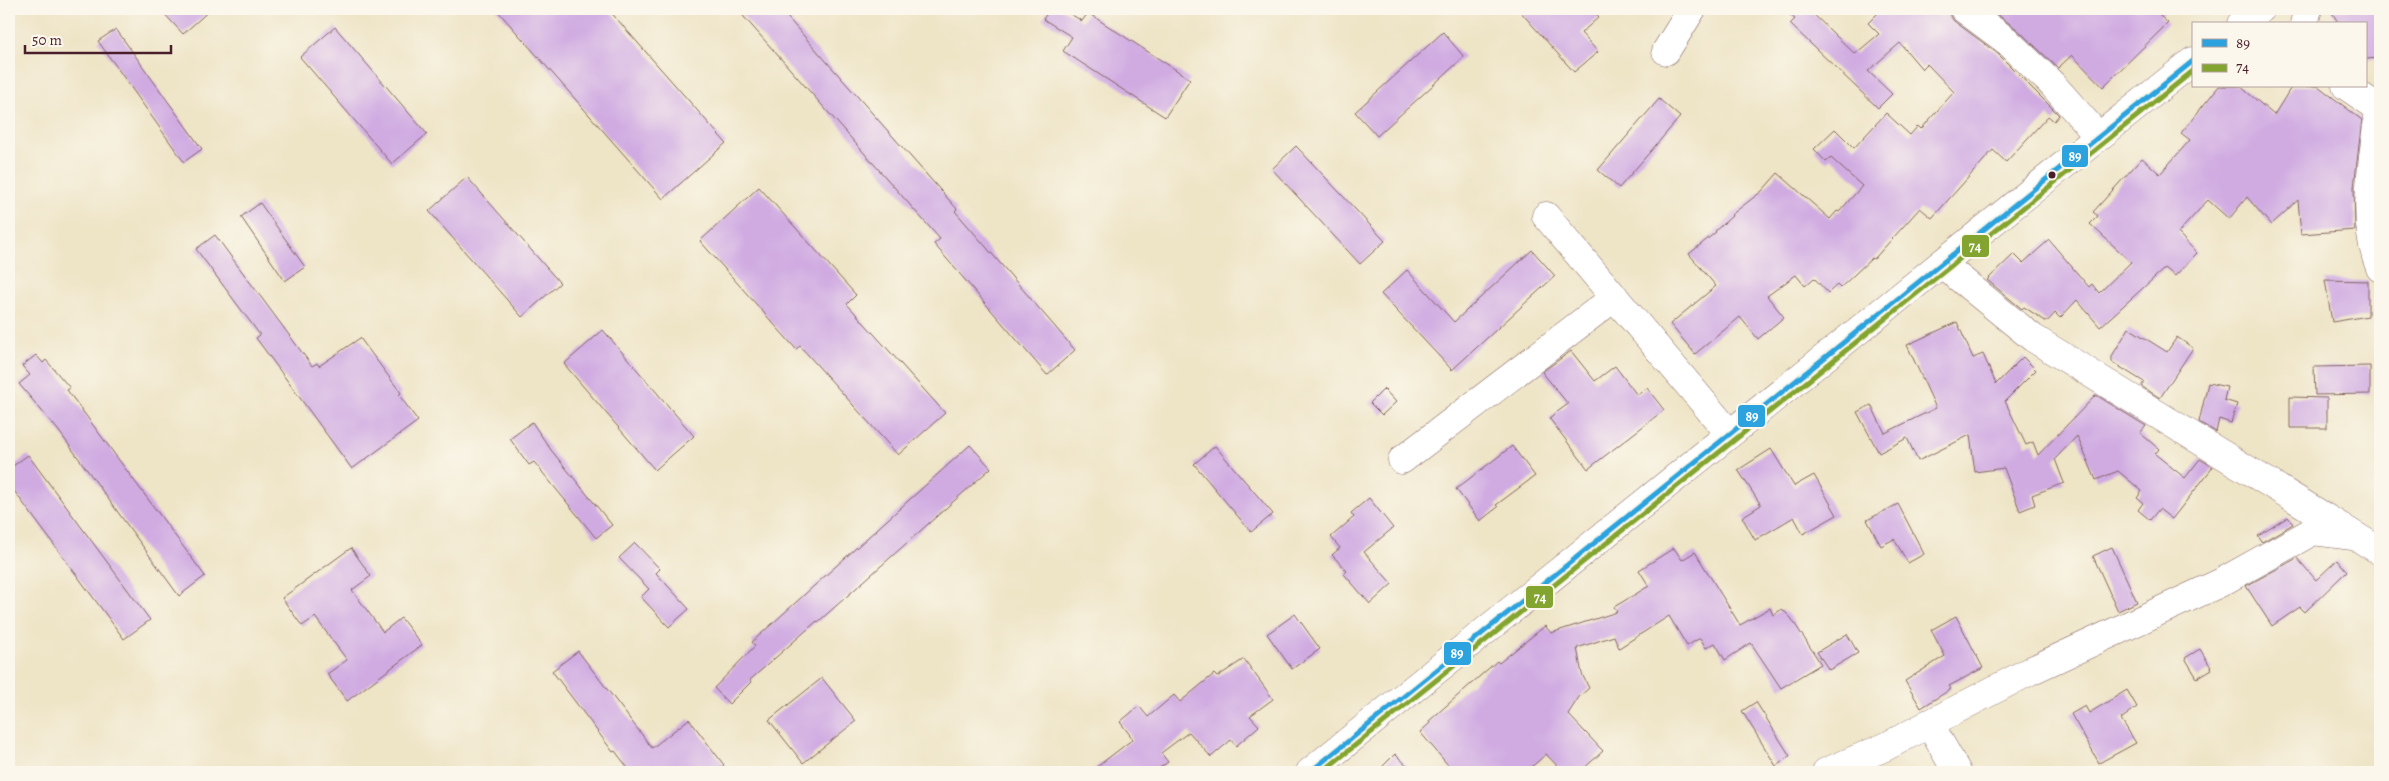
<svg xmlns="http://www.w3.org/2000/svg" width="2389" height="781" viewBox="0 0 2389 781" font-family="Alegreya,serif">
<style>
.building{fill:#d0abe2}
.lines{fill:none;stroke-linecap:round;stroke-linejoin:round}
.minor-casing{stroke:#836461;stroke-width:29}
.highway-casing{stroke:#836461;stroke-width:29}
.minor{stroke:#fff;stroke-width:28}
.highway{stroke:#fff;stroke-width:28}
.bus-1-casing{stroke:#fbf7ec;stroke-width:9}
.bus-2-casing{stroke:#fbf7ec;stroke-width:9}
.bus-1{stroke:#2ca3df;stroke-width:5}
.bus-2{stroke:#83a42f;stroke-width:5}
.bus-dot{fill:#4a1f2b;stroke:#fbf7ec;stroke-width:2}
.line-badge{stroke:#fbf7ec;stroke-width:2}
.badge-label{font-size:14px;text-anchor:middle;font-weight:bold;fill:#fff}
</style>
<rect width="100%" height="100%" fill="#fbf7ec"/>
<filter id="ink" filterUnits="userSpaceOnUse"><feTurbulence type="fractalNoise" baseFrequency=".02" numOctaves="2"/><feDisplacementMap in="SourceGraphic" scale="10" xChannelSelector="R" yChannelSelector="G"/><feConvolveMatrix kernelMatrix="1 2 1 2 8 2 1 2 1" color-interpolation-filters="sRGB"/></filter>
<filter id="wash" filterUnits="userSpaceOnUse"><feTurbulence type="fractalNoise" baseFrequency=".0096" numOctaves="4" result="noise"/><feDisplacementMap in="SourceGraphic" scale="20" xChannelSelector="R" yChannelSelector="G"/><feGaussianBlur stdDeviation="1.12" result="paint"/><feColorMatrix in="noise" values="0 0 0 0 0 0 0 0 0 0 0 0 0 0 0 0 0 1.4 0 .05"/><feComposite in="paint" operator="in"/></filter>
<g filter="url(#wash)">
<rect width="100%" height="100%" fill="#eee4c6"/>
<g id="blocks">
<path class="building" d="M160,9H211L183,34Z
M496,9H608L726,143L663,199Z
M737,9H780L957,209L955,211L1075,350L1047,375L934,244L940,239Z
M1050,9H1062L1082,21L1088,13L1190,79L1165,117L1063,51L1072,37L1043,19Z
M1518,9H1592L1599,17L1581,33L1598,52L1574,72Z
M1783,9H1808L1855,54L1879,34L1868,23L1882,9H1949L1950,16L1954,21L1997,53L2059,115L2054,121L2048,116L2006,162L1993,150L1932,218L1920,208L1874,259L1872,258L1840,288L1837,285L1828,293L1814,278L1805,286L1796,275L1767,296L1784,317L1758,339L1740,317L1695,354L1670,324L1716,286L1689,254L1716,232L1715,231L1732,216L1731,215L1762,191L1778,173L1830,219L1837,211L1839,212L1862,186L1831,158L1826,162L1814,149L1835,129L1854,148L1886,113L1910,135L1918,126L1921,129L1954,92L1927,64L1922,69L1900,43L1868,71L1892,94L1878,108L1790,24L1795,19Z
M1990,9H2166L2160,16L2168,23L2103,87L2072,55L2058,68L2018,30Z
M2330,9H2374L2380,21V58L2365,59V24H2339Z
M335,27L427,134L392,164L300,57Z
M116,29L202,149L184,162L98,41Z
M1443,32L1464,57L1377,136L1355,112Z
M2219,86H2240L2274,115L2292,86H2318L2362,120L2354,187L2355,230L2301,234L2298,200L2271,225L2247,197L2229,219L2208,200L2178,233L2197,253L2175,276L2165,268L2100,327L2077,300L2060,318L2055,313L2047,322L2024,307L2022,309L1987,280L2014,254L2023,263L2049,240L2089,287L2092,284L2099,293L2131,262L2090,224L2098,216L2093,212L2142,158L2160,174L2190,140L2181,133Z
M1659,99L1680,117L1619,188L1598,170Z
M1296,146L1385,241L1360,264L1272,169Z
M467,177L560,283L522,317L429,211Z
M759,187L856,295L847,304L945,413L898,455L800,346L796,349L700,241Z
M260,203L305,267L285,281L241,217Z
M215,235L312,366L317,363L319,366L360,338L401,393L399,395L418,421L352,469L256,338L260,335L196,249Z
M1532,250L1555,276L1452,370L1381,294L1407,270L1454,322Z
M2325,280L2368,281V316L2332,322Z
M1957,322L1973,358L1983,354L1996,384L2023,357L2036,370L2005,401L2026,445L2033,442L2038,455L2096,395L2146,426L2140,433L2159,449L2155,454L2185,478L2200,459L2213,467L2172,519L2159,509L2150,520L2138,510L2143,503L2137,498L2142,491L2118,471L2096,480L2077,436L2055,459L2064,483L2032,495L2035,505L2020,511L2004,468L1975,472L1970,435L1918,461L1907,438L1879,453L1857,412L1871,405L1885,433L1936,408L1907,345Z
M2129,328L2167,352L2177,337L2193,348L2160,398L2141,386L2144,382L2112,362V356Z
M603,330L694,436L655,470L564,364Z
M1571,351L1595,381L1615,366L1637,395L1647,388L1664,410L1588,469L1549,418L1568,404L1542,372Z
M36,355L43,363L46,360L70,388L67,390L205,576L179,596L58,430L19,384L30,375L22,366Z
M2370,366V394L2315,395L2314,367Z
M2208,383L2227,387L2224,400L2237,404L2231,423L2219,419L2216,432L2199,422Z
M1384,389L1396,402L1382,415L1370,403Z
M2290,397L2327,398V428H2290Z
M532,422L551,450L612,525L596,538L534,462L529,465L510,439Z
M970,445L991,468L818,622L817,621L750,680L751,682L729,704L714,688L755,646L752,642Z
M1215,446L1273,514L1251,532L1194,464Z
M1512,446L1535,476L1496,505L1498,507L1480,521L1456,489Z
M1771,449L1794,486L1814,475L1837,515L1803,534L1794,517L1755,540L1742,517L1761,505L1738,470Z
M28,455L150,620L124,639L9,484V469Z
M1369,498L1393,528L1364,552L1392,584L1370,604L1344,574L1347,571L1332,555L1340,548L1331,537L1354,517L1351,513Z
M1898,504L1924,554L1908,563L1894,539L1881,546L1867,520Z
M2288,517L2293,524L2262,542L2258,536Z
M635,543L660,569L656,573L689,609L669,627L641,597L649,589L619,558Z
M2112,547L2137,602L2118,611L2093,556Z
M351,548L371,576L352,590L383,632L401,618L422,645L347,701L327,674L347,660L315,617L302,626L282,598Z
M1674,548L1682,560L1695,552L1740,625L1770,608L1773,615L1782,609L1791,618L1821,664L1781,688L1751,643L1725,660L1715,643L1706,648L1700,638L1687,646L1669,616L1619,648L1614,636L1577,648L1582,674L1589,688L1579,697L1568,714L1603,751L1580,772H1563L1546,754L1526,772H1454L1420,732L1430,723L1429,721L1497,661L1499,663L1545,626L1551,633L1617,612L1614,607L1649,586L1639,570Z
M2297,558L2316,580L2337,560L2347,571L2305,612L2300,607L2272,626L2246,586Z
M1295,614L1320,649L1292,669L1267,634Z
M1956,616L1983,668L1949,686L1951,689L1921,708L1905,681L1945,656L1931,630Z
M1847,634L1858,653L1829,670L1817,652Z
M2200,649L2212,669L2197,678L2185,658Z
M578,651L652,748L689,719L724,765L715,772H631L615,751L613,752L552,671Z
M1244,659L1273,699L1250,716L1259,726L1236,746L1231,740L1211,757L1189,732L1161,753L1168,762L1154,772H1090L1133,739L1120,722L1139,706L1148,717L1174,695L1180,702L1214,674L1217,677Z
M822,678L856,721L803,763L769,720Z
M2127,690L2137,707L2121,719L2136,743L2099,763L2071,714L2085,706L2089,713Z
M1756,702L1790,756L1776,766L1742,711Z
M1395,754L1414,772H1377Z"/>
</g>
</g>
<g filter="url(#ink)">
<use href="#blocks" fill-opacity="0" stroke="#836461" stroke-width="1"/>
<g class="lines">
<g class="minor-casing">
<path id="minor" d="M1964,9L2007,41L2052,84L2098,136
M2304,24L2308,9
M1666,51L1692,9
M2346,86L2380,109
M2379,108C2374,161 2359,217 2380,268
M1546,216L1730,434
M1942,264L2033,338L2380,551
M1402,460L1615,297
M1929,723L1957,772
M1826,772L1885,747L2030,671L2220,583L2313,531L2353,536"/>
</g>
<g class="highway-casing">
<path id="highway" d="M2241,24L2261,9
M1310,772L2193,61"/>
</g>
<use href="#minor" class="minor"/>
<use href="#highway" class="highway"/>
<g class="bus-1-casing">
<path id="bus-1" d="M1310,772L2193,61"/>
</g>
<g class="bus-2-casing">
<path id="bus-2" d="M1322,772L2193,71"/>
</g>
<use href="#bus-1" class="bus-1"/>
<use href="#bus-2" class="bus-2"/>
</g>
</g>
<circle class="bus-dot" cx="2052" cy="175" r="4.5"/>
<g class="line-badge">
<rect x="2061" y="144" width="28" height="24" rx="5" fill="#2ca3df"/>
<rect x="1961" y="234" width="29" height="24" rx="5" fill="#83a42f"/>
<rect x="1737" y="404" width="29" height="24" rx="5" fill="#2ca3df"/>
<rect x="1525" y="585" width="29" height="24" rx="5" fill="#83a42f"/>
<rect x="1443" y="641" width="29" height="25" rx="5" fill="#2ca3df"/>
</g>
<g class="badge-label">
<text x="2075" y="161">89</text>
<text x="1975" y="251">74</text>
<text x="1752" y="421">89</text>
<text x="1540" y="602">74</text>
<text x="1457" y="658">89</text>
</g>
<rect width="2389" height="781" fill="none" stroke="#fbf7ec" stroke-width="30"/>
<rect x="2192" y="22" width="175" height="65" fill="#fbf7ec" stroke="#b4a19f"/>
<rect x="2202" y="39" width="25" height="8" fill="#2ca3df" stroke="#b4a19f"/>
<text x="2236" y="48" font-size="15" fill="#4a1f2b">89</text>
<rect x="2202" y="64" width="25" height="8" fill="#83a42f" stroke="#b4a19f"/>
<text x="2236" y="72" font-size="15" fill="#4a1f2b">74</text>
<path d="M25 45v8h146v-8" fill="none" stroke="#4a1f2b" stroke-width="2.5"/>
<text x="32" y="45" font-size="15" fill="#4a1f2b" stroke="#fbf7ec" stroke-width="4" paint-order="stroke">50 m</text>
</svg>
